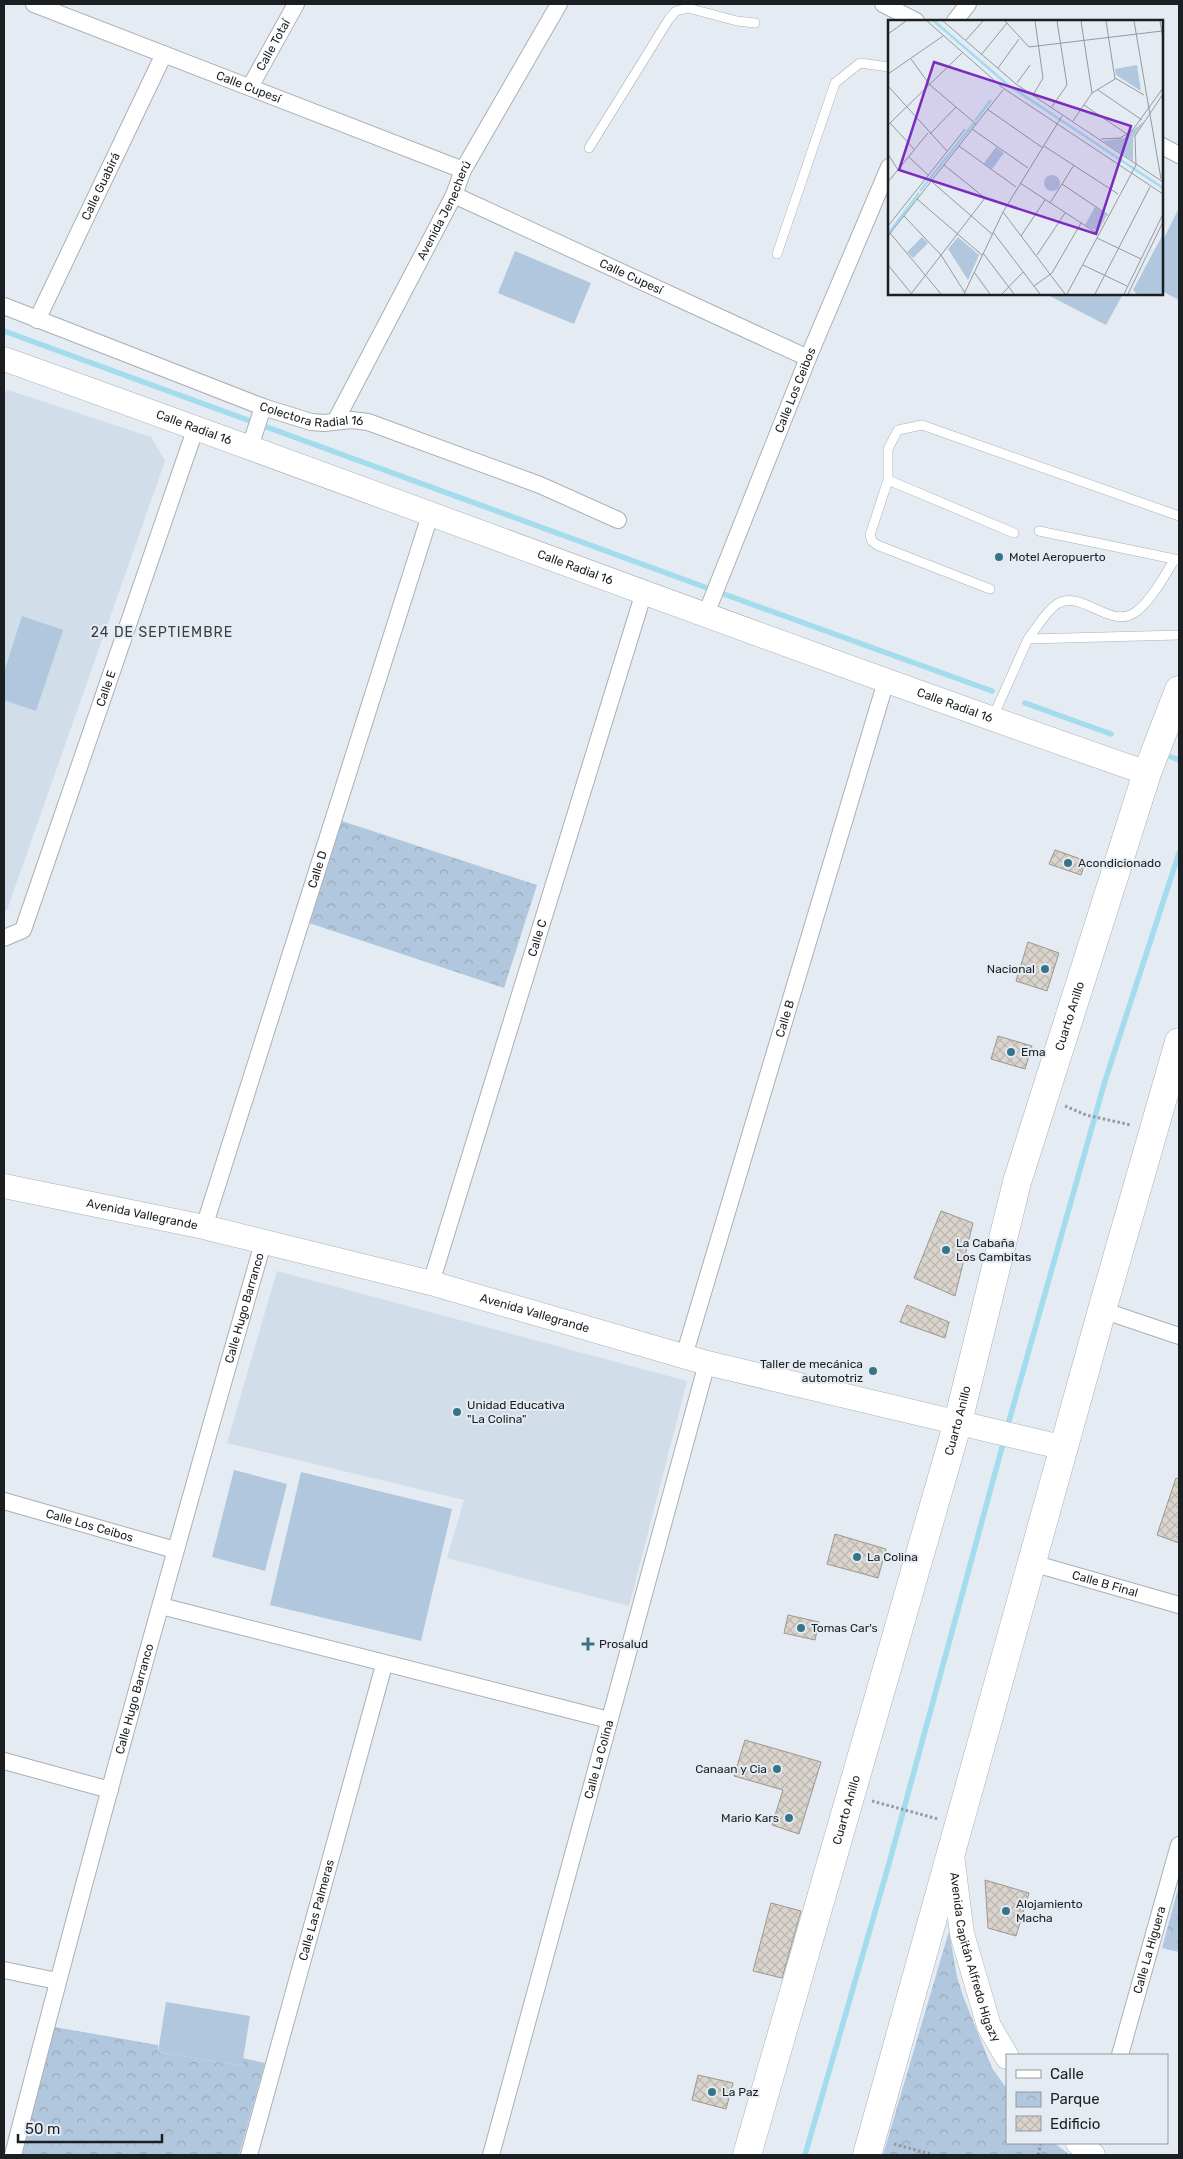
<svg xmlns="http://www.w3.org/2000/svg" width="1183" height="2159" viewBox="0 0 1183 2159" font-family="Rubik,sans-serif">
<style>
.built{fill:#d1dde9}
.park{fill:url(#park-crowns)}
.garden{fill:#b1c7dd}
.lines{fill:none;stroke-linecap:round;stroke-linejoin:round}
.stream{stroke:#a3dcec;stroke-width:5.5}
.building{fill:url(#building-cross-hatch);stroke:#9c9790}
.lane-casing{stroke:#aab0b6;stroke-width:10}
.street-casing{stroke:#aab0b6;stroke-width:18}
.secondary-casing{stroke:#aab0b6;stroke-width:25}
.highway-casing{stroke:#aab0b6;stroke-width:29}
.path{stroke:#94999e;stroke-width:3;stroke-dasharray:2.5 2.5;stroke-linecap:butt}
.lane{stroke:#fff;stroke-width:9}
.street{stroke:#fff;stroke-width:16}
.secondary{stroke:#fff;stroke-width:24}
.highway{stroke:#fff;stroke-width:28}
.poi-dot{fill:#357489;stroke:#e4ebf2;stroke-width:2}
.labels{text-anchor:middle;stroke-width:4;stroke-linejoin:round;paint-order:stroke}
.street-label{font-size:12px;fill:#1c1f21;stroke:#e4ebf2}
.poi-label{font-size:12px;fill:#1c1f21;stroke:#e4ebf2;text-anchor:start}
.neighbourhood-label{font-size:14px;letter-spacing:1px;fill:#3a3f44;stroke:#e4ebf2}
.inset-river{fill:none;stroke:#a3dcec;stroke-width:2.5}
.inset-road{fill:none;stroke:#94999e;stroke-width:1}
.view{fill:#7b2cbf;fill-opacity:0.15;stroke:#7b2cbf;stroke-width:2.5}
.inset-edge{fill:none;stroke:#1c1f21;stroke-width:2.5}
</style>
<defs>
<pattern id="park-crowns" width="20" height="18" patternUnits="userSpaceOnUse" patternTransform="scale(1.25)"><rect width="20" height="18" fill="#b1c7dd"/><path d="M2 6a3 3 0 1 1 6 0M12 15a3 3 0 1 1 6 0" fill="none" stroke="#98aabd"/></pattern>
<pattern id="building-cross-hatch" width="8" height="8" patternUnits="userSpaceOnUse" patternTransform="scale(1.25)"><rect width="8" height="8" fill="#dad4cd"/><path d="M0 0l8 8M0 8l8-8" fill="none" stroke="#bab6b0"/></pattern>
</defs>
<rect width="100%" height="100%" fill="#e4ebf2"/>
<path class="built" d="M8,390L151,437L165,461L7,910L4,912V393Z
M277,1271L687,1381L629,1606L447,1558L464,1500L227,1443Z"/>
<path class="park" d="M342,821L537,885L504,988L309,923Z
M1179,1885V1952L1162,1948Z
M949,1931L957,1977L963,1996L992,2068L1007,2089V2143H1054L1070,2155H883Z
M54,2027L158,2045V2052L242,2066L243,2058L265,2063L239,2155H22Z"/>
<path class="garden" d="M1179,208V300L1162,291V242Z
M515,251L591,283L574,324L498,293Z
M1046,294H1123L1106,325Z
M22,616L63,630L36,711L4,700V672Z
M234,1470L287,1484L265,1571L212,1557Z
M301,1472L452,1509L421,1641L270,1605Z
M166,2002L250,2016L242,2066L158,2052Z"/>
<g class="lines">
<path class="stream" d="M4,331L710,589
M721,593L992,691
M1025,703L1111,734
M1171,757L1179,760
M1007,1428L1105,1081L1179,853
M805,2155L890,1860L1004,1440"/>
</g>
<path class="building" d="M1055,850L1086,861L1081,875L1049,864Z
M1028,942L1059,953L1047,991L1016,981Z
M998,1036L1032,1046L1025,1069L991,1059Z
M941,1211L973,1223L955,1296L914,1278Z
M907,1305L949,1322L945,1338L900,1322Z
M1176,1478L1179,1479V1543L1157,1535Z
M835,1534L886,1549L878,1578L827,1564Z
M788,1615L819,1622L815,1640L784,1633Z
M745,1740L821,1762L799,1834L772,1825L783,1790L734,1776Z
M985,1880L1029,1893L1016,1936L988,1928Z
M771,1903L801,1911L782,1978L753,1971Z
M698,2075L733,2083L726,2109L692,2100Z"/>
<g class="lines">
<g class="lane-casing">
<path id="lane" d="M589,148L669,19L676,11L688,8L737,21L755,23
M777,254L835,83L860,63L889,67
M888,480L1014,533
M1039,531L1179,560
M990,589L877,545L872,541L870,535L888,480V449L898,430L922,425L1179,516
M1028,639C1036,629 1046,611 1057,604C1082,588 1111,632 1137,611C1153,598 1164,576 1175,559
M992,719L1028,639L1179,635"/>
</g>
<g class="street-casing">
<g id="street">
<path id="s1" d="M34,4L463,170"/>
<path d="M883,4L916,21"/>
<path d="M955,21L968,4"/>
<path id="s2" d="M250,87L296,4"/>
<path d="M1162,146L1179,155"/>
<path id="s3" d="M454,195L808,358"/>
<path id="s4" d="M4,306L263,407L311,422L324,423L351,420L368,422L540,485L618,520"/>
<path id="s5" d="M37,320L164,54"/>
<path id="s6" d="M336,420L454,195L463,170L559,4"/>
<path d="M250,447L263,407"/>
<path id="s7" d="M706,614L808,358L889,167"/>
<path id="s8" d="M4,938L23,930L196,427"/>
<path id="s9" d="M204,1227L431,512"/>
<path id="s10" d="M431,1283L644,592"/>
<path d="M1102,1310L1179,1336"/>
<path id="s11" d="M684,1356L886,681"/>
<path id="s12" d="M4,1501L175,1550"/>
<path id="s13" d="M1032,1563L1179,1605"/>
<path d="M161,1606L609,1720"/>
<path d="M4,1761L110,1790"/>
<path d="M4,1970L57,1981"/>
<path id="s14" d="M1120,2055L1179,1845"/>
<path id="s15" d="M13,2155C91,1850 176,1546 263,1243"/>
<path id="s16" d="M249,2155L384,1665"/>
<path id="s17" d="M491,2155L707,1363"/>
</g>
</g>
<g class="secondary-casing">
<g id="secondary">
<path id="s18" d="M4,359C386,495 764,640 1147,773"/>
<path id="s19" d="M4,1186L204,1227L431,1283L707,1363L1065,1448"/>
<path id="s20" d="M952,1855L962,1934L989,2026L1007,2057"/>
<path d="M1078,2143L1093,2155"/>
</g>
</g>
<g class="highway-casing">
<g id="highway">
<path id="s21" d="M747,2155L958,1422L1017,1182L1147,773L1179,690"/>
<path d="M867,2155L1102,1310L1179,1042"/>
</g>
</g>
<path class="path" d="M1065,1106L1086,1115L1131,1125
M872,1801L938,1819
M894,2144L934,2155
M1038,2155L1041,2143"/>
<use href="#lane" class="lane"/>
<use href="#street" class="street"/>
<use href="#secondary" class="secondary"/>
<use href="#highway" class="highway"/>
</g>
<g class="poi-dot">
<circle cx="999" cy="557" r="5"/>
<circle cx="1068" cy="863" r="5"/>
<circle cx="1045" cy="969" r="5"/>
<circle cx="1011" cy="1052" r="5"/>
<circle cx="946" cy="1250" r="5"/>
<circle cx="873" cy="1371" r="5"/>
<circle cx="457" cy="1412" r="5"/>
<circle cx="857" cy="1557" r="5"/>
<circle cx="801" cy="1628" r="5"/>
<path d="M585.5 1636.5h5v5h5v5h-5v5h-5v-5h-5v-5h5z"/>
<circle cx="777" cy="1769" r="5"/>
<circle cx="789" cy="1818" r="5"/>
<circle cx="1006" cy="1911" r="5"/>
<circle cx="712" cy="2092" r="5"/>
</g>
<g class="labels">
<g class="street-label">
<text dy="4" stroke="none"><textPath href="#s2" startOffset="48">Calle Totaí</textPath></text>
<text dy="4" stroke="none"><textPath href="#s1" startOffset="230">Calle Cupesí</textPath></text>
<text dy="4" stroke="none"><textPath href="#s5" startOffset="148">Calle Guabirá</textPath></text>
<text dy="4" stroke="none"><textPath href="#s6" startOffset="236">Avenida Jenecherú</textPath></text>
<text dy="4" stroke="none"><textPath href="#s3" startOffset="195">Calle Cupesí</textPath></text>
<text dy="4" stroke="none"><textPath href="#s7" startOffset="241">Calle Los Ceibos</textPath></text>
<text dy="4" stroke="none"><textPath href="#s4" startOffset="328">Colectora Radial 16</textPath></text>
<text dy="4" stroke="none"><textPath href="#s18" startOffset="202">Calle Radial 16</textPath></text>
<text dy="4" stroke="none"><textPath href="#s18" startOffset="608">Calle Radial 16</textPath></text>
<text dy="4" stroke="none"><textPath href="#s8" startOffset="276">Calle E</textPath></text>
<text dy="4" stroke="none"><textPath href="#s18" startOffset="1012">Calle Radial 16</textPath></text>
<text dy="4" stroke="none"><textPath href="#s9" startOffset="375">Calle D</textPath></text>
<text dy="4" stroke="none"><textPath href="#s10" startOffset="361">Calle C</textPath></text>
<text dy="4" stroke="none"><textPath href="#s21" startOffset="1184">Cuarto Anillo</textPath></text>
<text dy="4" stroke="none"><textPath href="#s11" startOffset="352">Calle B</textPath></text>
<text dy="4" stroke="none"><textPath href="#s19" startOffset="141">Avenida Vallegrande</textPath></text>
<text dy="4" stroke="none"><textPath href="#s15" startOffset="878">Calle Hugo Barranco</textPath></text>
<text dy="4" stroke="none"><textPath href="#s19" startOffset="546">Avenida Vallegrande</textPath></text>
<text dy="4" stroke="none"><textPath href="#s21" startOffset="764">Cuarto Anillo</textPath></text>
<text dy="4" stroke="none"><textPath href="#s12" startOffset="89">Calle Los Ceibos</textPath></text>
<text dy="4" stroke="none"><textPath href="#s13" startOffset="76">Calle B Final</textPath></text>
<text dy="4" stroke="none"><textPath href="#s15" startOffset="472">Calle Hugo Barranco</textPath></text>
<text dy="4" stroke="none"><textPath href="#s17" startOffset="410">Calle La Colina</textPath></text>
<text dy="4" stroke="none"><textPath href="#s21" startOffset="359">Cuarto Anillo</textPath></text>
<text dy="4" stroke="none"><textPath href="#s16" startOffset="254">Calle Las Palmeras</textPath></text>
<text dy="4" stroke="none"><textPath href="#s14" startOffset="109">Calle La Higuera</textPath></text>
<text dy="4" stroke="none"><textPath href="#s20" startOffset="105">Avenida Capitán Alfredo Higazy</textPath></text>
</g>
<g class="poi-label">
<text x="1009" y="561">Motel Aeropuerto</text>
<text x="1078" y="867">Acondicionado</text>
<text x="1035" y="973" text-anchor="end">Nacional</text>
<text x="1021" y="1056">Ema</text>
<text x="956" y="1247">La Cabaña<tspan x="956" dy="14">Los Cambitas</tspan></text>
<text x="863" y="1368" text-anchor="end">Taller de mecánica<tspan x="863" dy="14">automotriz</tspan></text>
<text x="467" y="1409">Unidad Educativa<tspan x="467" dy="14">"La Colina"</tspan></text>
<text x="867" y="1561">La Colina</text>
<text x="811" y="1632">Tomas Car's</text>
<text x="599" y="1648">Prosalud</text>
<text x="767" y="1773" text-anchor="end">Canaan y Cia</text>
<text x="779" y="1822" text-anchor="end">Mario Kars</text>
<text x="1016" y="1908">Alojamiento<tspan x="1016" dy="14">Macha</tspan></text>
<text x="722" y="2096">La Paz</text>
</g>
<g class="neighbourhood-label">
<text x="162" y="637">24 DE SEPTIEMBRE</text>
</g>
</g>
<g transform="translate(888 20)">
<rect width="275" height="275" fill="#e4ebf2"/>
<path d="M275,214V274H249L245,270Z" fill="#b1c7dd"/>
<path d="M249,45L253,71L228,55L227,49ZM256,101L245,118V141L215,121L236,118ZM108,127L116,133L104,149L96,143ZM207,187L219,195L210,212L197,205ZM34,217L40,223L25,238L19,232Z" fill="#b1c7dd"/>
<path d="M156 163a8 8 0 1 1 16 0a8 8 0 1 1-16 0ZM70,217L91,235L80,260L60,229Z" fill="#b1c7dd"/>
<path class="inset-river" d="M46,1L120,65L275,168M87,101L103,80M32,171L86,103M0,214L31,173"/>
<path class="inset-road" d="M39,1L115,68L275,174M55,1L128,64L275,162M117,1L141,27L274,11M193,1L204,73M246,1L273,159M272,1L275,19M0,14L18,1M78,20L95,1M93,35L119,3M23,39L42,65L88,104M110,48L131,19M0,54L55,16M227,58L256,75M129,63L142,45M0,66L59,131M210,70L254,100M204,73L227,59L218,1M145,75L155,58L147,1M196,85L239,114M163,88L179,65L169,1M99,89L155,128M185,101L204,73M2,103L26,129M0,105L74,33M84,109L140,148M42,114L68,87M213,119L232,118L244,111L275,68M71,126L128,167M156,126L230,174M0,134L10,150M21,137L41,156M43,161L104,214M0,162L40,113M132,163L210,214M174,164L220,195M29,179L94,235M162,183L186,145M115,192L177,274M16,196L53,235L77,273M0,206L77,109M105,212L152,274M2,213L53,274M0,216L115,70M133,216L157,180M209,218L253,239M95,233L126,274M149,235L177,193M0,245L23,273M195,245L239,266M86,252L102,274M146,266L164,253L193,203M23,274L97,178L56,145M76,274L115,192L174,96M114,274L135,252M179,274L248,145L247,116L275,74M207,274L262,167M236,274L275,194M240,274L275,202"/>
<path class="view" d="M46,42L243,106L208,214L11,150Z"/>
<rect width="275" height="275" class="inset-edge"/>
</g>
<rect width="1183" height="2159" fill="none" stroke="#1c1f21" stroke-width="10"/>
<rect x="1006" y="2054" width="162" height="90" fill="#e4ebf2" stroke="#94999e"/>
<rect x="1016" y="2070" width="25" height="8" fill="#ffffff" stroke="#94999e"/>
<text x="1050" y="2079" font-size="15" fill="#1c1f21">Calle</text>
<rect x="1016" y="2092" width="25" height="15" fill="url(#park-crowns)" stroke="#94999e"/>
<text x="1050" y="2104" font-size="15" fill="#1c1f21">Parque</text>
<rect x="1016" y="2116" width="25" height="15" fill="url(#building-cross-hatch)" stroke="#94999e"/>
<text x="1050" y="2129" font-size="15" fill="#1c1f21">Edificio</text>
<path d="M18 2134v8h144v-8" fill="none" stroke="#1c1f21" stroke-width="2.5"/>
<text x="25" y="2134" font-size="15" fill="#1c1f21" stroke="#e4ebf2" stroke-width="4" paint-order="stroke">50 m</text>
</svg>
